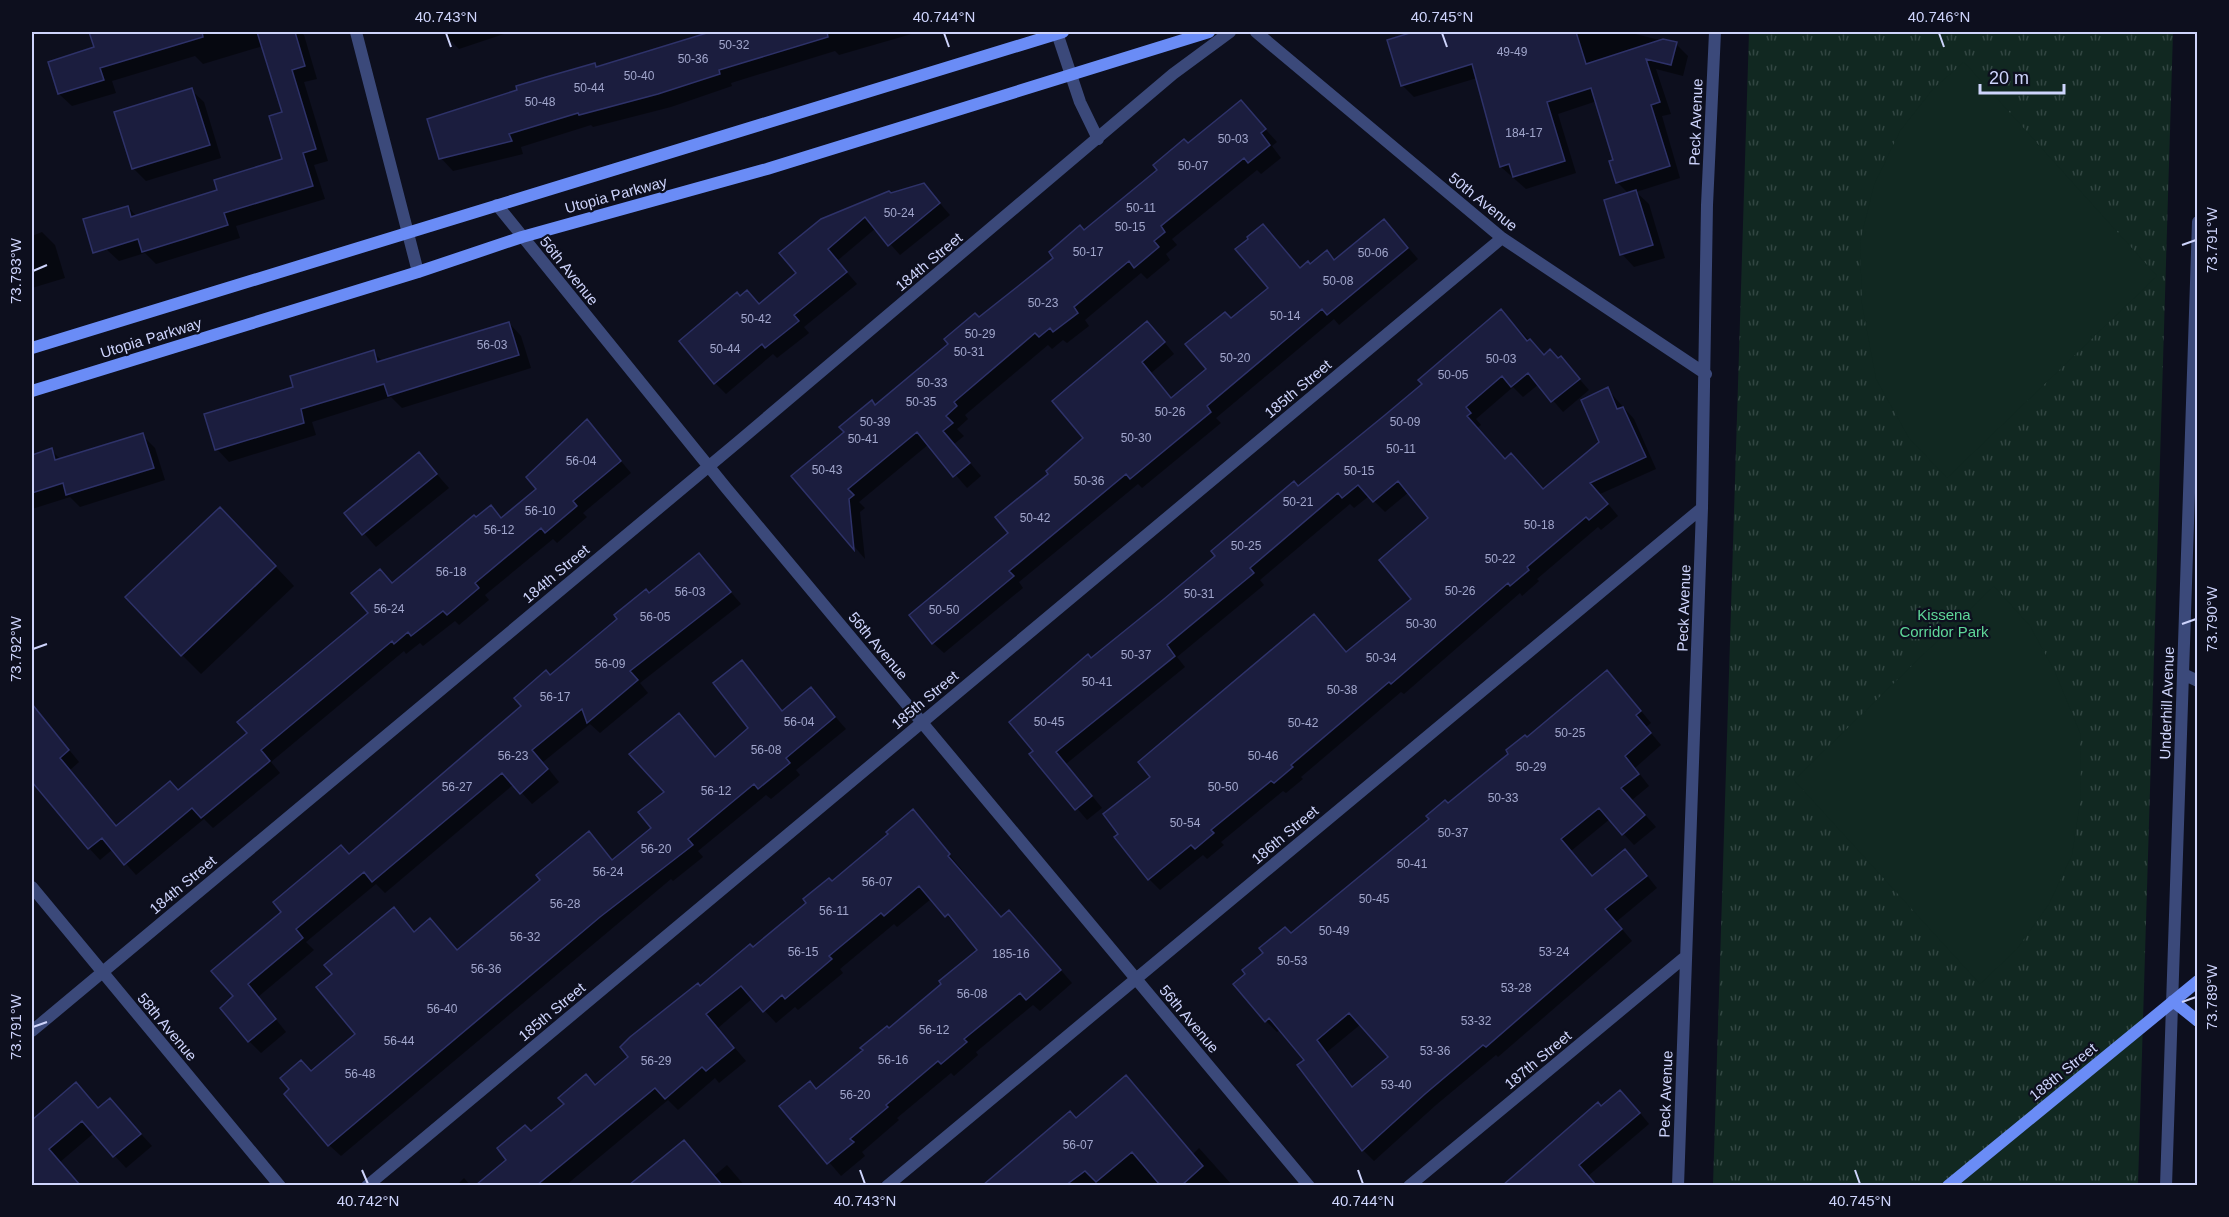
<svg xmlns="http://www.w3.org/2000/svg" width="2229" height="1217" viewBox="0 0 2229 1217" font-family="Helvetica,sans-serif">
<style>
.grass{fill:url(#grass-tufts)}
.pitch{fill:#112821}
.shadow{fill:#0007;fill-rule:evenodd}
.building{fill:#1b1d3e;stroke:#2e3269;stroke-width:1.5;fill-rule:evenodd}
.lines{fill:none;stroke-linecap:round;stroke-linejoin:round}
.street{stroke:#3b497a;stroke-width:12}
.secondary{stroke:#6a8cf6;stroke-width:12}
.ticks{fill:none;stroke:#ced4fc;stroke-width:2}
.labels{text-anchor:middle;stroke-width:4.5;stroke-linejoin:round;paint-order:stroke}
.number-label{font-size:12px;fill:#a1a6cc}
.street-label{font-size:15px;fill:#ced4fc;stroke:#0d0f1e}
.park-label{font-size:15px;fill:#5fd799;stroke:#0d0f1e}
.neatline{fill:none;stroke:#ced4fc;stroke-width:2}
.ticks-label{font-size:15px;text-anchor:middle;fill:#ced4fc}
</style>
<defs>
<pattern id="grass-tufts" width="24" height="20" patternUnits="userSpaceOnUse" patternTransform="scale(1.5)"><rect width="24" height="20" fill="#112821"/><path d="M3 7l-1-3M5 7V3M7 7l1-3M15 17l-1-3M17 17v-4M19 17l1-3" fill="none" stroke="#324642"/></pattern>
</defs>
<rect width="100%" height="100%" fill="#0d0f1e"/>
<path class="grass" d="M1749,32H2173L2138,1185L1713,1186Z"/>
<path class="pitch" d="M1964,62L2157,276L1947,478L1909,438L1876,379L1862,304L1860,242L1874,185L1900,131L1933,89Z
M1994,586L2030,626L2055,672L2080,733L2081,796L2072,855L2049,904L2017,949L1980,984L1794,780Z"/>
<path class="shadow" d="M102,32H300L304,35L317,79L304,82L328,161L314,165L325,199L236,226L240,238L156,264L145,253L119,261L106,249L128,207L137,217L219,191L284,160L283,113L263,46L203,64L195,56L112,81L116,93L72,106L59,94L96,48L92,35Z
M446,32H510L459,49L448,38Z
M715,32L915,33L839,55L835,51L731,83L732,86L671,107L593,127L591,125L521,147L523,154L453,171L441,158L594,64L598,68Z
M1418,32H1627L1676,44L1688,56L1683,76L1656,69L1671,114L1662,116L1680,178L1636,192L1649,204L1665,258L1634,267L1622,254L1629,194L1617,182L1615,161L1597,101L1558,114L1576,173L1526,189L1501,167L1477,78L1414,97L1403,86L1389,41Z
M191,90L204,102L221,158L146,181L133,168Z
M1241,102L1277,142L1272,146L1281,158L1261,174L1257,170L1172,239L1177,245L1166,254L1170,260L1147,279L1141,273L1085,320L1089,326L1067,343L1063,340L1052,349L1048,345L965,415L968,419L957,429L964,436L954,444L981,476L967,488L929,444L859,502L865,508L860,512L865,559L794,476Z
M923,184L950,215L900,255L876,228L837,261L857,284L804,327L809,333L777,358L773,354L726,394L715,383L740,297L760,305L891,194Z
M1394,231L1418,259L1339,325L1334,319L1216,418L1221,423L1142,488L1138,484L1019,582L1023,588L944,653L933,643L1050,475L1085,438L1157,333L1174,354L1151,373L1172,399L1208,369L1231,320L1327,252L1335,261Z
M42,232L55,245L65,278L32,288V236Z
M1512,322L1544,356L1561,358L1589,390L1563,412L1539,384L1523,397L1513,387L1476,419L1481,425L1477,428L1505,461L1543,490L1601,442L1607,389L1634,419L1656,469L1600,494L1618,516L1601,530L1598,527L1537,579L1539,581L1522,596L1520,593L1404,694L1401,692L1301,777L1303,779L1286,793L1283,791L1221,842L1224,845L1207,859L1203,855L1160,890L1149,879L1347,653L1413,600L1430,518L1409,492L1385,512L1369,496L1354,508L1350,504L1260,580L1264,585L1177,657L1185,667L1066,764L1102,808L1087,820L1031,754L1092,660L1299,488Z
M509,323L521,336L531,368L402,408L391,397L312,422L316,435L229,462L217,449L295,388L373,352L383,362Z
M587,421L631,473L583,513L587,517L557,543L553,539L485,595L489,600L459,625L455,621L423,646L420,643L406,654L404,651L271,762L280,773L213,828L204,819L136,875L113,849L100,860L89,848L44,773L32,757V704L79,762L70,770L117,827L179,792L249,733L370,614L393,585L491,507L502,519L538,489Z
M142,435L155,448L165,480L80,507L70,497L32,509V456L51,450L61,460Z
M419,454L449,488L376,547L346,513Z
M239,528L294,586L201,674L182,655Z
M699,555L741,604L640,683L648,693L600,733L590,724L543,762L559,782L532,804L514,784L385,893L376,884L306,942L314,950L258,997L286,1032L261,1053L249,1041L235,997L349,856L523,706L550,676Z
M742,662L783,712L811,689L846,729L796,770L800,775L771,799L766,795L698,851L703,857L673,881L671,879L341,1156L329,1145L312,1072L357,1034L334,974L394,909L416,933L458,951L600,845L613,861L653,828L666,792L679,715L716,758L751,728Z
M1618,683L1651,723L1646,727L1661,745L1635,768L1649,786L1632,800L1656,827L1634,845L1610,819L1571,851L1593,877L1636,862L1657,888L1616,922L1632,941L1498,1057L1496,1055L1436,1105L1374,1161L1363,1150L1306,1060L1281,1029L1277,1032L1266,1021L1291,935L1527,739ZM1361,1024L1390,1057L1354,1088L1327,1052Z
M913,811L1002,918L1021,924L1072,983L1040,1011L1033,1005L976,1052L978,1055L954,1076L951,1073L897,1118L899,1120L862,1152L865,1156L841,1176L781,1106L817,1090L943,984L980,950L931,899L897,927L894,924L840,969L843,973L798,1010L795,1007L776,1023L753,998L718,1028L746,1061L719,1083L715,1078L678,1110L668,1100L565,1186H478L509,1160L531,1133L596,1086L631,1057L700,987L754,949L890,834Z
M1126,1077L1193,1154L1199,1148L1233,1186H1100L1098,1183L1094,1186H984L1022,1152L1076,1120Z
M76,1084L99,1109L110,1100L152,1146L126,1168L94,1133L60,1162L80,1186H45L32,1171V1122Z
M1631,1102L1649,1124L1588,1176L1596,1186H1504L1601,1107Z
M684,1142L714,1176L727,1165L745,1186H633Z
M464,1178L471,1186H456Z"/>
<path class="building" d="M89,32H202L203,37L100,68L104,80L58,94L48,62L94,47Z
M257,32H295L305,66L292,70L316,149L303,153L313,186L224,213L228,225L184,239L142,252L138,239L93,253L83,219L128,206L131,217L217,190L214,180L282,159L269,116L282,112Z
M710,32H827L828,37L719,70L720,74L658,94L579,115L578,113L509,134L512,141L439,159L427,119L517,90L516,86L546,77L595,63L596,67Z
M1413,32H1576L1586,64L1663,39L1677,42L1671,65L1646,59L1660,102L1651,105L1670,166L1616,183L1609,161L1613,160L1591,88L1547,102L1565,161L1513,177L1509,164L1500,167L1472,64L1401,86L1387,40Z
M192,88L210,145L132,169L114,112Z
M1241,100L1266,129L1261,133L1270,145L1248,163L1244,158L1161,226L1165,232L1154,241L1159,247L1134,268L1129,261L1074,307L1078,313L1053,332L1050,328L1039,337L1035,333L954,402L957,406L946,416L953,423L943,431L970,463L953,477L917,432L848,489L854,495L849,499L854,550L791,476L844,432L839,427L872,400L875,405L948,344L944,339L975,313L979,317L1017,287L1053,258L1049,252L1080,225L1084,230L1157,170L1153,165L1184,139L1188,143Z
M924,183L940,203L888,246L865,217L828,249L847,272L794,315L799,321L765,348L762,344L714,384L679,341L737,292L740,296L747,290L759,304L796,273L779,253L821,219L889,191L891,193Z
M1636,190L1653,245L1620,255L1604,200Z
M1384,219L1408,248L1327,315L1322,309L1207,406L1211,412L1130,479L1126,474L1009,571L1014,576L932,644L909,615L1008,533L995,517L1048,474L1046,471L1083,438L1052,401L1147,321L1165,342L1142,362L1171,398L1206,369L1185,344L1225,312L1231,318L1268,288L1235,249L1248,239L1247,237L1263,224L1300,268L1308,261L1310,264L1327,250L1334,260Z
M1501,309L1527,341L1530,339L1544,355L1550,349L1558,358L1561,356L1580,379L1551,402L1528,373L1511,387L1502,376L1466,407L1471,413L1467,416L1505,459L1511,453L1543,489L1599,442L1581,400L1608,387L1617,409L1623,407L1646,457L1590,483L1608,504L1589,520L1586,517L1527,567L1529,570L1510,586L1508,583L1391,684L1389,682L1291,765L1293,767L1274,783L1271,781L1211,830L1214,833L1195,849L1191,845L1148,880L1114,837L1118,834L1103,814L1150,777L1138,762L1314,614L1346,652L1411,599L1379,560L1428,518L1398,481L1373,502L1358,485L1342,498L1338,493L1250,568L1254,573L1167,645L1175,656L1056,752L1092,796L1075,810L1029,754L1033,751L1009,722L1088,654L1091,658L1164,599L1215,556L1211,551L1294,481L1298,486L1385,415L1422,384L1418,380Z
M509,322L519,355L388,396L384,384L301,409L304,423L215,450L204,414L293,387L290,376L374,350L377,362Z
M587,419L621,461L573,501L577,506L545,533L541,528L475,583L479,588L447,615L443,611L411,636L408,632L394,644L392,641L261,750L270,761L201,818L192,808L124,865L102,838L88,849L32,782V704L69,750L60,758L116,826L170,781L178,790L247,733L237,722L368,613L351,593L380,569L392,583L474,515L476,517L491,505L501,518L536,489L526,477Z
M143,433L154,468L66,495L63,483L32,493V455L52,448L55,460Z
M419,452L437,474L362,535L344,513Z
M220,507L276,566L181,656L125,597Z
M699,553L731,592L630,671L638,680L587,723L582,709L532,750L548,769L520,794L502,773L372,882L364,872L296,929L303,938L248,984L276,1019L248,1042L220,1008L233,996L211,971L281,912L273,902L341,845L349,854L521,706L514,698L546,670L550,675L617,619L614,615L646,589L649,593Z
M742,660L782,711L811,687L835,717L786,758L790,763L758,789L754,784L719,813L688,839L693,845L600,917L328,1146L284,1094L289,1089L280,1078L301,1060L311,1071L355,1034L316,987L332,974L324,965L394,907L414,932L430,918L457,950L540,880L536,875L589,831L612,860L651,828L638,812L664,792L629,754L679,713L715,757L748,728L713,683Z
M1607,670L1641,711L1636,715L1651,733L1625,756L1639,774L1621,788L1645,815L1622,835L1599,808L1561,839L1592,876L1625,849L1647,876L1605,909L1622,929L1486,1047L1483,1045L1425,1094L1362,1151L1297,1065L1304,1060L1269,1018L1265,1022L1233,984L1245,974L1242,970L1263,953L1259,948L1285,927L1291,933L1429,819L1426,816L1445,800L1448,803L1508,754L1506,750L1525,735L1527,737ZM1349,1013L1388,1057L1352,1087L1317,1040Z
M913,809L950,854L948,856L1001,917L1009,910L1061,970L1026,1000L1020,993L964,1039L967,1042L941,1064L938,1061L886,1105L888,1107L850,1139L854,1142L827,1164L779,1106L810,1081L816,1089L863,1050L860,1048L887,1026L889,1028L941,984L939,981L977,950L948,914L945,917L919,886L884,916L881,913L829,956L832,959L785,999L782,995L763,1012L741,986L706,1014L734,1048L706,1071L702,1067L665,1099L655,1088L537,1185H476L506,1160L497,1148L525,1125L531,1131L564,1104L558,1098L586,1074L595,1085L628,1057L620,1047L630,1037L698,983L700,986L750,944L753,947L806,903L803,899L829,878L832,881L888,834L886,832Z
M1126,1075L1203,1166L1182,1185H1160L1132,1152L1096,1182L1085,1171L1066,1185H983L1070,1111L1076,1118Z
M76,1082L98,1108L110,1098L141,1134L113,1157L82,1121L49,1149L80,1185H32V1120Z
M1620,1090L1640,1113L1579,1165L1596,1185H1503L1598,1102L1601,1106Z
M684,1140L722,1185H629Z"/>
<g class="lines">
<path class="street" d="M356,32L418,272
M1256,32L1502,238L1706,374
M1057,33L1080,102L1098,139
M497,205L727,489L1309,1186
M2183,674L2198,681
M32,887L280,1186
M32,1031L738,442L1173,74L1230,32
M367,1186L1502,238
M887,1186L1702,508
M1409,1186L1685,957
M1678,1186L1702,508L1707,205L1715,32
M2166,1186L2198,222"/>
<path class="secondary" d="M32,348L1063,32
M32,391L418,272L522,237L767,169L1209,32
M2173,1001L2198,1021
M1948,1186L2198,981"/>
</g>
<path class="ticks" d="M446,33L451,47M944,33L949,47M1442,33L1447,47M1939,33L1944,47M2182,245L2196,240M33,271L47,265M2182,624L2196,619M33,649L47,644M2182,1002L2196,997M33,1027L47,1022M362,1170L368,1184M860,1170L865,1184M1358,1170L1363,1184M1855,1170L1860,1184"/>
<g class="labels">
<g class="number-label">
<text x="734" y="49">50-32</text>
<text x="1512" y="56">49-49</text>
<text x="693" y="63">50-36</text>
<text x="639" y="80">50-40</text>
<text x="589" y="92">50-44</text>
<text x="540" y="106">50-48</text>
<text x="1524" y="137">184-17</text>
<text x="1233" y="143">50-03</text>
<text x="1193" y="170">50-07</text>
<text x="1141" y="212">50-11</text>
<text x="899" y="217">50-24</text>
<text x="1130" y="231">50-15</text>
<text x="1088" y="256">50-17</text>
<text x="1373" y="257">50-06</text>
<text x="1338" y="285">50-08</text>
<text x="1043" y="307">50-23</text>
<text x="1285" y="320">50-14</text>
<text x="756" y="323">50-42</text>
<text x="980" y="338">50-29</text>
<text x="492" y="349">56-03</text>
<text x="725" y="353">50-44</text>
<text x="969" y="356">50-31</text>
<text x="1235" y="362">50-20</text>
<text x="1501" y="363">50-03</text>
<text x="1453" y="379">50-05</text>
<text x="932" y="387">50-33</text>
<text x="921" y="406">50-35</text>
<text x="1170" y="416">50-26</text>
<text x="875" y="426">50-39</text>
<text x="1405" y="426">50-09</text>
<text x="1136" y="442">50-30</text>
<text x="863" y="443">50-41</text>
<text x="1401" y="453">50-11</text>
<text x="581" y="465">56-04</text>
<text x="827" y="474">50-43</text>
<text x="1359" y="475">50-15</text>
<text x="1089" y="485">50-36</text>
<text x="1298" y="506">50-21</text>
<text x="540" y="515">56-10</text>
<text x="1035" y="522">50-42</text>
<text x="1539" y="529">50-18</text>
<text x="499" y="534">56-12</text>
<text x="1246" y="550">50-25</text>
<text x="1500" y="563">50-22</text>
<text x="451" y="576">56-18</text>
<text x="1460" y="595">50-26</text>
<text x="690" y="596">56-03</text>
<text x="1199" y="598">50-31</text>
<text x="389" y="613">56-24</text>
<text x="944" y="614">50-50</text>
<text x="655" y="621">56-05</text>
<text x="1421" y="628">50-30</text>
<text x="1136" y="659">50-37</text>
<text x="1381" y="662">50-34</text>
<text x="610" y="668">56-09</text>
<text x="1097" y="686">50-41</text>
<text x="1342" y="694">50-38</text>
<text x="555" y="701">56-17</text>
<text x="799" y="726">56-04</text>
<text x="1049" y="726">50-45</text>
<text x="1303" y="727">50-42</text>
<text x="1570" y="737">50-25</text>
<text x="766" y="754">56-08</text>
<text x="513" y="760">56-23</text>
<text x="1263" y="760">50-46</text>
<text x="1531" y="771">50-29</text>
<text x="457" y="791">56-27</text>
<text x="1223" y="791">50-50</text>
<text x="716" y="795">56-12</text>
<text x="1503" y="802">50-33</text>
<text x="1185" y="827">50-54</text>
<text x="1453" y="837">50-37</text>
<text x="656" y="853">56-20</text>
<text x="1412" y="868">50-41</text>
<text x="608" y="876">56-24</text>
<text x="877" y="886">56-07</text>
<text x="1374" y="903">50-45</text>
<text x="565" y="908">56-28</text>
<text x="834" y="915">56-11</text>
<text x="1334" y="935">50-49</text>
<text x="525" y="941">56-32</text>
<text x="803" y="956">56-15</text>
<text x="1554" y="956">53-24</text>
<text x="1011" y="958">185-16</text>
<text x="1292" y="965">50-53</text>
<text x="486" y="973">56-36</text>
<text x="1516" y="992">53-28</text>
<text x="972" y="998">56-08</text>
<text x="442" y="1013">56-40</text>
<text x="1476" y="1025">53-32</text>
<text x="934" y="1034">56-12</text>
<text x="399" y="1045">56-44</text>
<text x="1435" y="1055">53-36</text>
<text x="893" y="1064">56-16</text>
<text x="656" y="1065">56-29</text>
<text x="360" y="1078">56-48</text>
<text x="1396" y="1089">53-40</text>
<text x="855" y="1099">56-20</text>
<text x="1078" y="1149">56-07</text>
</g>
<g class="street-label">
<text transform="translate(1696 122) rotate(-88)" y="5">Peck Avenue</text>
<text transform="translate(616 195) rotate(-15)" y="5">Utopia Parkway</text>
<text transform="translate(1483 202) rotate(39)" y="5">50th Avenue</text>
<text transform="translate(929 262) rotate(-40)" y="5">184th Street</text>
<text transform="translate(569 271) rotate(51)" y="5">56th Avenue</text>
<text transform="translate(151 338) rotate(-17)" y="5">Utopia Parkway</text>
<text transform="translate(1298 389) rotate(-40)" y="5">185th Street</text>
<text transform="translate(556 574) rotate(-40)" y="5">184th Street</text>
<text transform="translate(1684 608) rotate(-88)" y="5">Peck Avenue</text>
<text transform="translate(878 646) rotate(50)" y="5">56th Avenue</text>
<text transform="translate(925 700) rotate(-40)" y="5">185th Street</text>
<text transform="translate(2167 703) rotate(-88)" y="5">Underhill Avenue</text>
<text transform="translate(1285 835) rotate(-40)" y="5">186th Street</text>
<text transform="translate(183 885) rotate(-40)" y="5">184th Street</text>
<text transform="translate(552 1012) rotate(-40)" y="5">185th Street</text>
<text transform="translate(1189 1019) rotate(50)" y="5">56th Avenue</text>
<text transform="translate(167 1027) rotate(50)" y="5">58th Avenue</text>
<text transform="translate(1538 1060) rotate(-40)" y="5">187th Street</text>
<text transform="translate(2063 1072) rotate(-39)" y="5">188th Street</text>
<text transform="translate(1666 1094) rotate(-88)" y="5">Peck Avenue</text>
</g>
<g class="park-label">
<text x="1944" y="620">Kissena<tspan x="1944" dy="17">Corridor Park</tspan></text>
</g>
</g>
<rect width="2229" height="1217" fill="none" stroke="#0d0f1e" stroke-width="66"/>
<path d="M1980 84v9h84v-9" fill="none" stroke="#ced4fc" stroke-width="3"/>
<text x="1989" y="84" font-size="18" fill="#ced4fc" stroke="#0d0f1e" stroke-width="4.5" paint-order="stroke">20 m</text>
<rect x="33" y="33" width="2163" height="1151" class="neatline"/>
<g class="ticks-label">
<text x="446" y="22">40.743°N</text>
<text x="944" y="22">40.744°N</text>
<text x="1442" y="22">40.745°N</text>
<text x="1939" y="22">40.746°N</text>
<text transform="translate(2212 240) rotate(-90)" y="5">73.791°W</text>
<text transform="translate(16 271) rotate(-90)" y="5">73.793°W</text>
<text transform="translate(2212 619) rotate(-90)" y="5">73.790°W</text>
<text transform="translate(16 649) rotate(-90)" y="5">73.792°W</text>
<text transform="translate(2212 997) rotate(-90)" y="5">73.789°W</text>
<text transform="translate(16 1027) rotate(-90)" y="5">73.791°W</text>
<text x="368" y="1206">40.742°N</text>
<text x="865" y="1206">40.743°N</text>
<text x="1363" y="1206">40.744°N</text>
<text x="1860" y="1206">40.745°N</text>
</g>
</svg>
